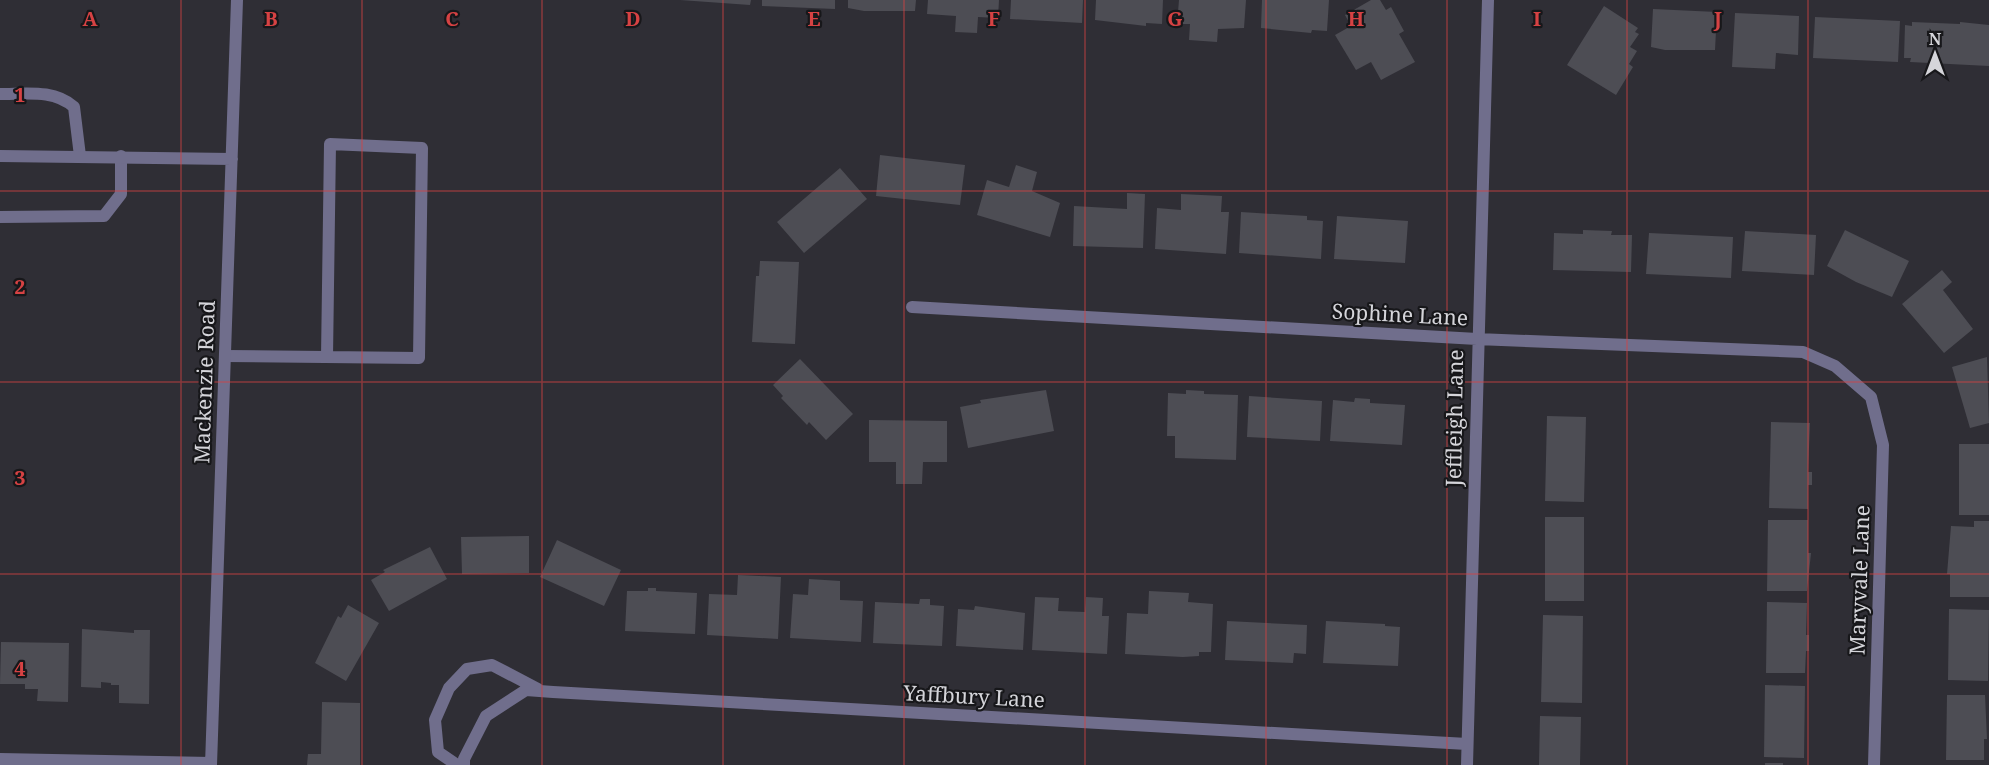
<svg xmlns="http://www.w3.org/2000/svg" width="1989" height="765" viewBox="0 0 1989 765" font-family="'Noto Serif',serif">
<style>
.building{fill:#4d4d54}
.lines{fill:none;stroke-linecap:round;stroke-linejoin:round}
.lane{stroke:#706e8c;stroke-width:12}
.street{stroke:#706e8c;stroke-width:12}
.grid{fill:none;stroke:#d64243;stroke-width:1.5;stroke-opacity:0.55}
.labels{text-anchor:middle;stroke-width:4.5;stroke-linejoin:round;paint-order:stroke}
.street-label{font-size:21px;fill:#d5d5da;stroke:#17171a}
.grid-label{font-size:20px;text-anchor:middle;font-weight:bold;fill:#d64243;stroke:#17171a;stroke-width:4.5;stroke-linejoin:round;paint-order:stroke}
</style>
<rect width="100%" height="100%" fill="#2f2e35"/>
<path class="building" d="M680,0H751L750,5Z
M762,0H835V9L762,6Z
M848,0H916L915,11H864L848,8Z
M928,0H999L998,18L978,17L977,33L955,32L956,16L927,14Z
M1011,0H1083L1082,23L1010,19Z
M1096,0H1163L1162,24L1146,23V26L1095,20Z
M1179,0H1246L1244,28L1218,29L1217,42L1189,40L1190,24H1177Z
M1262,0H1329L1327,31L1312,30L1311,33L1261,28Z
M1371,0H1380L1386,10L1391,7L1404,31L1399,34L1415,62L1381,80L1371,62L1356,70L1335,35L1351,26L1345,15Z
M1604,6L1638,28L1635,32L1639,34L1630,47L1637,51L1629,64L1633,67L1616,95L1567,65Z
M1653,9L1717,12L1715,50H1665L1651,47Z
M1735,13L1799,16L1798,55L1776,53L1775,69L1732,67Z
M1815,17L1900,21L1898,62L1813,58Z
M1912,22L1960,24V22L1989,25V66L1910,62L1911,58H1904L1905,25L1912,26Z
M880,155L965,165L960,205L876,196Z
M1016,165L1037,172L1032,191L1060,203L1050,237L977,215L987,180L1009,187Z
M840,168L867,199L804,253L777,222Z
M1127,193L1145,194L1143,248L1073,246L1074,206L1127,209Z
M1181,194L1222,196L1221,212H1229L1226,254L1155,249L1157,208L1181,210Z
M1241,212L1307,216V220L1323,221L1321,259L1239,253Z
M1337,216L1408,221L1405,263L1334,259Z
M1583,230L1612,231L1611,235H1632L1631,272L1553,270L1554,233L1583,234Z
M1845,230L1909,261L1892,297L1856,282L1827,266Z
M1745,231L1816,235L1814,275L1742,271Z
M1649,233L1733,237L1731,278L1646,274Z
M760,261L799,262L795,344L752,342L756,276H759Z
M1942,270L1952,282L1943,290L1973,329L1944,353L1902,304Z
M1987,357L1989,423L1970,428L1952,367Z
M800,359L853,414L826,440L809,422L807,425L781,398L783,396L773,385Z
M1046,390L1054,431L968,448L960,407L981,403L980,400Z
M1186,390L1204,391V394L1238,395L1236,460L1175,458V436H1167L1168,393L1186,394Z
M1249,396L1322,401L1320,441L1247,437Z
M1355,398L1370,399V403L1405,405L1402,445L1330,441L1333,400L1354,402Z
M1547,416L1586,417L1584,502L1545,501Z
M869,420L947,421V462H923L922,484H896V462H869Z
M1771,422L1810,423L1808,472H1812V485H1808V509L1769,508Z
M1959,444H1989V515H1959Z
M1545,517H1584V601H1545Z
M1768,520H1808V553H1811L1807,591H1767Z
M1974,521H1989V597H1950V574H1947L1951,526L1974,527Z
M529,536V573L462,574L461,537Z
M557,540L621,570L604,606L540,577Z
M430,547L447,579L389,611L371,580L385,572L383,570Z
M738,575L781,577L778,639L707,635L709,594L737,595Z
M809,579L840,581V600L863,601L861,642L790,638L793,594L808,595Z
M648,588H656V591L697,593L695,634L625,631L627,591H648Z
M1149,591L1189,593L1188,602L1213,604L1211,652H1199V656L1183,657L1125,654L1127,613L1148,614Z
M1035,597L1059,598L1058,611L1085,612L1086,597L1103,598L1102,616H1109L1107,654L1032,650Z
M920,599H930V605L944,606L942,646L873,643L875,602L919,604Z
M1767,602L1807,603L1806,635H1809V651H1806L1805,673H1766Z
M348,605L379,623L346,681L315,663L338,616L341,618Z
M975,606L1025,613L1023,650L956,646L958,609L974,610Z
M1949,609L1989,610L1988,681L1948,680Z
M1543,615L1583,616L1582,703L1541,702Z
M1227,621L1307,625L1306,654L1294,653L1293,663L1225,660Z
M1326,621L1385,624V626L1400,627L1398,666L1323,663Z
M82,629L134,633V630H150L149,704L119,703V685H111V683L101,682V688L81,687Z
M1,642L69,643L68,702L37,701L38,689H25V684H0Z
M1765,685L1805,686L1804,758L1764,757Z
M1947,695H1985L1987,739H1984V760H1946Z
M322,702L360,703V765H307L308,754H321Z
M1540,716L1581,717L1580,765H1539Z
M1765,763H1783V765H1765Z"/>
<g class="lines">
<path class="lane" d="M0,94C26,94 54,89 74,107L80,156
M0,217L104,216L121,194V156
M225,356L419,358L422,148L330,144L327,357"/>
<path class="street" d="M0,156L232,159
M912,307L1477,339L1803,352L1835,366L1871,397L1883,445L1874,765
M0,759L211,763
M211,765L237,0
M457,765L438,752L435,720L449,688L467,669L492,665L538,689
M464,765V759L486,716L526,690L553,692L1467,744
M1467,765L1488,0"/>
</g>
<path class="grid" d="M181,0V765M362,0V765M542,0V765M723,0V765M904,0V765M1085,0V765M1266,0V765M1447,0V765M1627,0V765M1808,0V765M0,191H1989M0,382H1989M0,574H1989"/>
<g class="labels">
<g class="street-label">
<text transform="translate(1400 315) rotate(3)" y="7">Sophine Lane</text>
<text transform="translate(205 382) rotate(-88)" y="7">Mackenzie Road</text>
<text transform="translate(1455 418) rotate(-89)" y="7">Jeffleigh Lane</text>
<text transform="translate(1860 580) rotate(-88)" y="7">Maryvale Lane</text>
<text transform="translate(974 697) rotate(3)" y="7">Yaffbury Lane</text>
</g>
</g>
<g class="grid-label">
<text x="90" y="26">A</text>
<text x="271" y="26">B</text>
<text x="452" y="26">C</text>
<text x="633" y="26">D</text>
<text x="814" y="26">E</text>
<text x="994" y="26">F</text>
<text x="1175" y="26">G</text>
<text x="1356" y="26">H</text>
<text x="1537" y="26">I</text>
<text x="1718" y="26">J</text>
<text x="20" y="102">1</text>
<text x="20" y="294">2</text>
<text x="20" y="485">3</text>
<text x="20" y="676">4</text>
</g>
<g transform="translate(1935 54)" stroke="#17171a" stroke-width="4.5" paint-order="stroke">
<path d="M0-4.5L10 22L0 15L-10 22Z" fill="#d5d5da"/>
<text y="-9" font-size="16" font-weight="bold" text-anchor="middle" fill="#d5d5da">N</text>
</g>
</svg>
